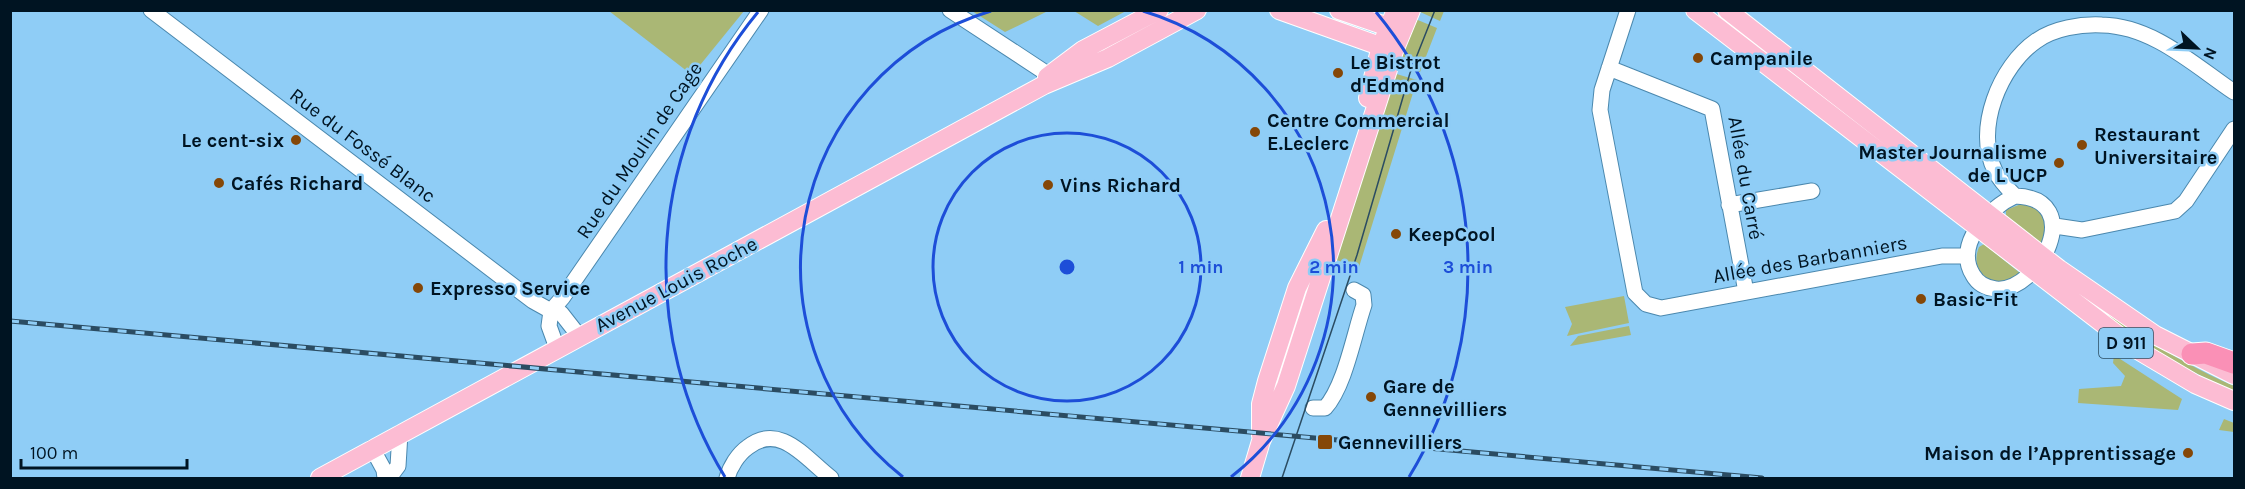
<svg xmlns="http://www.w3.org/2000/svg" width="2245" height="489" viewBox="0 0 2245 489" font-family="Karla,sans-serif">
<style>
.green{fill:#aab775}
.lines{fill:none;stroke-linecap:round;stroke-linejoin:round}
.minor-casing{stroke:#4b88ae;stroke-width:17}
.major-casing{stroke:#fff;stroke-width:20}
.highway-casing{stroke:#fff;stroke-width:23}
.minor{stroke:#fff;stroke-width:15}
.major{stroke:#fcbcd3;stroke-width:18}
.highway{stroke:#fa90b6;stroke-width:21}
.tram{stroke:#2b4c62;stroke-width:1.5}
.rail-casing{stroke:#2b4c62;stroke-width:5}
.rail{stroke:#8fcdf6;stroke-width:3;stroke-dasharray:9;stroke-linecap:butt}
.ring{fill:none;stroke:#1d4ed8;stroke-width:3}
.poi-dot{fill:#854707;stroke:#8fcdf6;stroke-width:2}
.labels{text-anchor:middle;stroke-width:5;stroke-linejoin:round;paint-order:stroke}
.shield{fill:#8fcdf6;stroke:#2b4c62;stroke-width:1.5}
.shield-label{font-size:18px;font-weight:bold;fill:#001422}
.poi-label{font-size:20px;font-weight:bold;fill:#001422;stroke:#8fcdf6;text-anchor:start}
.street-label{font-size:20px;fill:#001422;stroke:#8fcdf6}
.centre{fill:#1d4ed8;stroke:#8fcdf6;stroke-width:3}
.ring-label{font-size:18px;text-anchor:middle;font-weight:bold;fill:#1d4ed8;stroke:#8fcdf6;stroke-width:5;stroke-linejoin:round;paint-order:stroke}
</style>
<rect width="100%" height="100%" fill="#8fcdf6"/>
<path class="green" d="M609,11H744L692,75Z
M972,11H1048L1005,32Z
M1074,11H1126L1098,26Z
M1418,11H1444L1440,21Z
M1413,18L1437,28L1420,72L1396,65Z
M1393,73L1417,80L1359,267L1333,259Z
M2021,204L2036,208L2047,222L2043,242L2041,243L2006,217V210Z
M1984,244L2020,273C2000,292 1967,276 1979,247Z
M2058,276C2116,320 2167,357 2234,386V392L2153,352L2054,279Z
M1307,284H1310L1276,389H1274Z
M1624,296L1629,323L1567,336L1572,324L1565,307Z
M1629,326L1631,335L1570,346L1578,336Z
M2114,355L2182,399L2178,410L2078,403L2079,389L2121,386L2125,376L2113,363Z
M2224,419L2234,423V432L2219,430Z"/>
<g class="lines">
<g class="minor-casing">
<path id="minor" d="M151,10L533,301L551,311L561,313L579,336
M950,10L1049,75
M1628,10L1602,90L1600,110L1635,293L1646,304L1661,308L1942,256H1967
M1609,68L1712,109L1746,292
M2015,196C2008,189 2000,181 1995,171C1974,129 2000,66 2036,41C2054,28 2081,24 2102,25C2153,26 2194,65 2234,92
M2015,196C2088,198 2039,293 1996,289C1986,288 1978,284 1973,275C1954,245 1988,208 2015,196Z
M1729,205L1812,191
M2055,226L2082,230L2175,211L2186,201L2234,129
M551,311L563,297L761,10
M551,311L549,326L557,348
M1313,408H1325C1345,386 1354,334 1364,305L1363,295L1354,290
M372,448L384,470L385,478
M389,478L398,466L400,433
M727,478C730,467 738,454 748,447C780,422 805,458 831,478"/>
</g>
<g class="major-casing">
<path id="major" d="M1279,10L1391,50
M1339,10L1400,31
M1695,10L2136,349L2195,384L2234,401
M1727,10L2059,269L2155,335L2234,375
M1047,77L1083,50L1159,10
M1368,98L1381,46L1396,10
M1261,436V404L1267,381L1297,288L1326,230
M320,478L1044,85L1108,58L1197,10
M1250,478L1261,441L1286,386L1394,51L1411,10"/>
</g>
<g class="highway-casing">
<path id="highway" d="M2192,354L2206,353L2234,363"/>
</g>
<use href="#minor" class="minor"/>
<use href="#major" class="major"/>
<use href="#highway" class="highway"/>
<path class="tram" d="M1282,478L1357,255L1410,73L1435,10"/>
<g class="rail-casing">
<path id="rail" d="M10,321L1762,478"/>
</g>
<use href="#rail" class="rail"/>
</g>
<g class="ring">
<circle cx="1067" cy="267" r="134"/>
<path d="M903 477A267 267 0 0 1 991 11M1143 11A267 267 0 0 1 1231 477"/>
<path d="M725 477A401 401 0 0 1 758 12M1376 12A401 401 0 0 1 1409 477"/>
</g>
<g class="poi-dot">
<circle cx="1698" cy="58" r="6"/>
<circle cx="1338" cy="73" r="6"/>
<circle cx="1255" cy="132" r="6"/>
<circle cx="296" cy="140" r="6"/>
<circle cx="2082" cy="145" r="6"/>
<circle cx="2059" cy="163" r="6"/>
<circle cx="219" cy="183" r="6"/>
<circle cx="1048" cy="185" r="6"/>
<circle cx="1396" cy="234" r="6"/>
<circle cx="418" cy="288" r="6"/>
<circle cx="1921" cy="299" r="6"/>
<circle cx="1371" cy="397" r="6"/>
<rect x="1317" y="434" width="16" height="16" rx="3"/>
<circle cx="2188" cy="453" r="6"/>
</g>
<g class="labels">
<rect class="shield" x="2099" y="328" width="54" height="30" rx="4.5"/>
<g class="shield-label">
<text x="2126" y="349">D 911</text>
</g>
<g class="poi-label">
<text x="1710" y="65">Campanile</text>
<text x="1350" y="69">Le Bistrot<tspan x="1350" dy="23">d'Edmond</tspan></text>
<text x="1267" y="127">Centre Commercial<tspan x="1267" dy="23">E.Leclerc</tspan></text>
<text x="2094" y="141">Restaurant<tspan x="2094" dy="23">Universitaire</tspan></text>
<text x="284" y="147" text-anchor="end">Le cent-six</text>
<text x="2047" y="159" text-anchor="end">Master Journalisme<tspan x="2047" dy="23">de L'UCP</tspan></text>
<text x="231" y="190">Cafés Richard</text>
<text x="1060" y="192">Vins Richard</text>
<text x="1408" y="241">KeepCool</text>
<text x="430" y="295">Expresso Service</text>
<text x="1933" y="306">Basic-Fit</text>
<text x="1383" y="393">Gare de<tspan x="1383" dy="23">Gennevilliers</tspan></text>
<text x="1338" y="449">Gennevilliers</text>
<text x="2176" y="460" text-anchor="end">Maison de l’Apprentissage</text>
</g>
<g class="street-label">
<text transform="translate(363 145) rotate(37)" y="7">Rue du Fossé Blanc</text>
<text transform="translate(639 150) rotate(-56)" y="7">Rue du Moulin de Cage</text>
<text transform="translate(1746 178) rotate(80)" y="7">Allée du Carré</text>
<text transform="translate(1810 259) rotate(-10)" y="7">Allée des Barbanniers</text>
<text transform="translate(676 284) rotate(-28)" y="7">Avenue Louis Roche</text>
</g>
</g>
<circle cx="1067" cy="267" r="9" class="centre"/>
<g class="ring-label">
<text x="1201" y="273">1 min</text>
<text x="1334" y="273">2 min</text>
<text x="1468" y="273">3 min</text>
</g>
<rect width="2245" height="489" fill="none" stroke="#001422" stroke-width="24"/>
<g transform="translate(2197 48) rotate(113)" stroke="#8fcdf6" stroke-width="4.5" paint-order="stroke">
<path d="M0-4.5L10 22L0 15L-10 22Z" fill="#001422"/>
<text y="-9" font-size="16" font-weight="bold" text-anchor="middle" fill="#001422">N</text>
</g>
<path d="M21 459v9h166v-9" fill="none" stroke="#001422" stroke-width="3"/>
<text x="30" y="459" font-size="18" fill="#001422" stroke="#8fcdf6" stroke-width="4.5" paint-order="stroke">100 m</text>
</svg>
